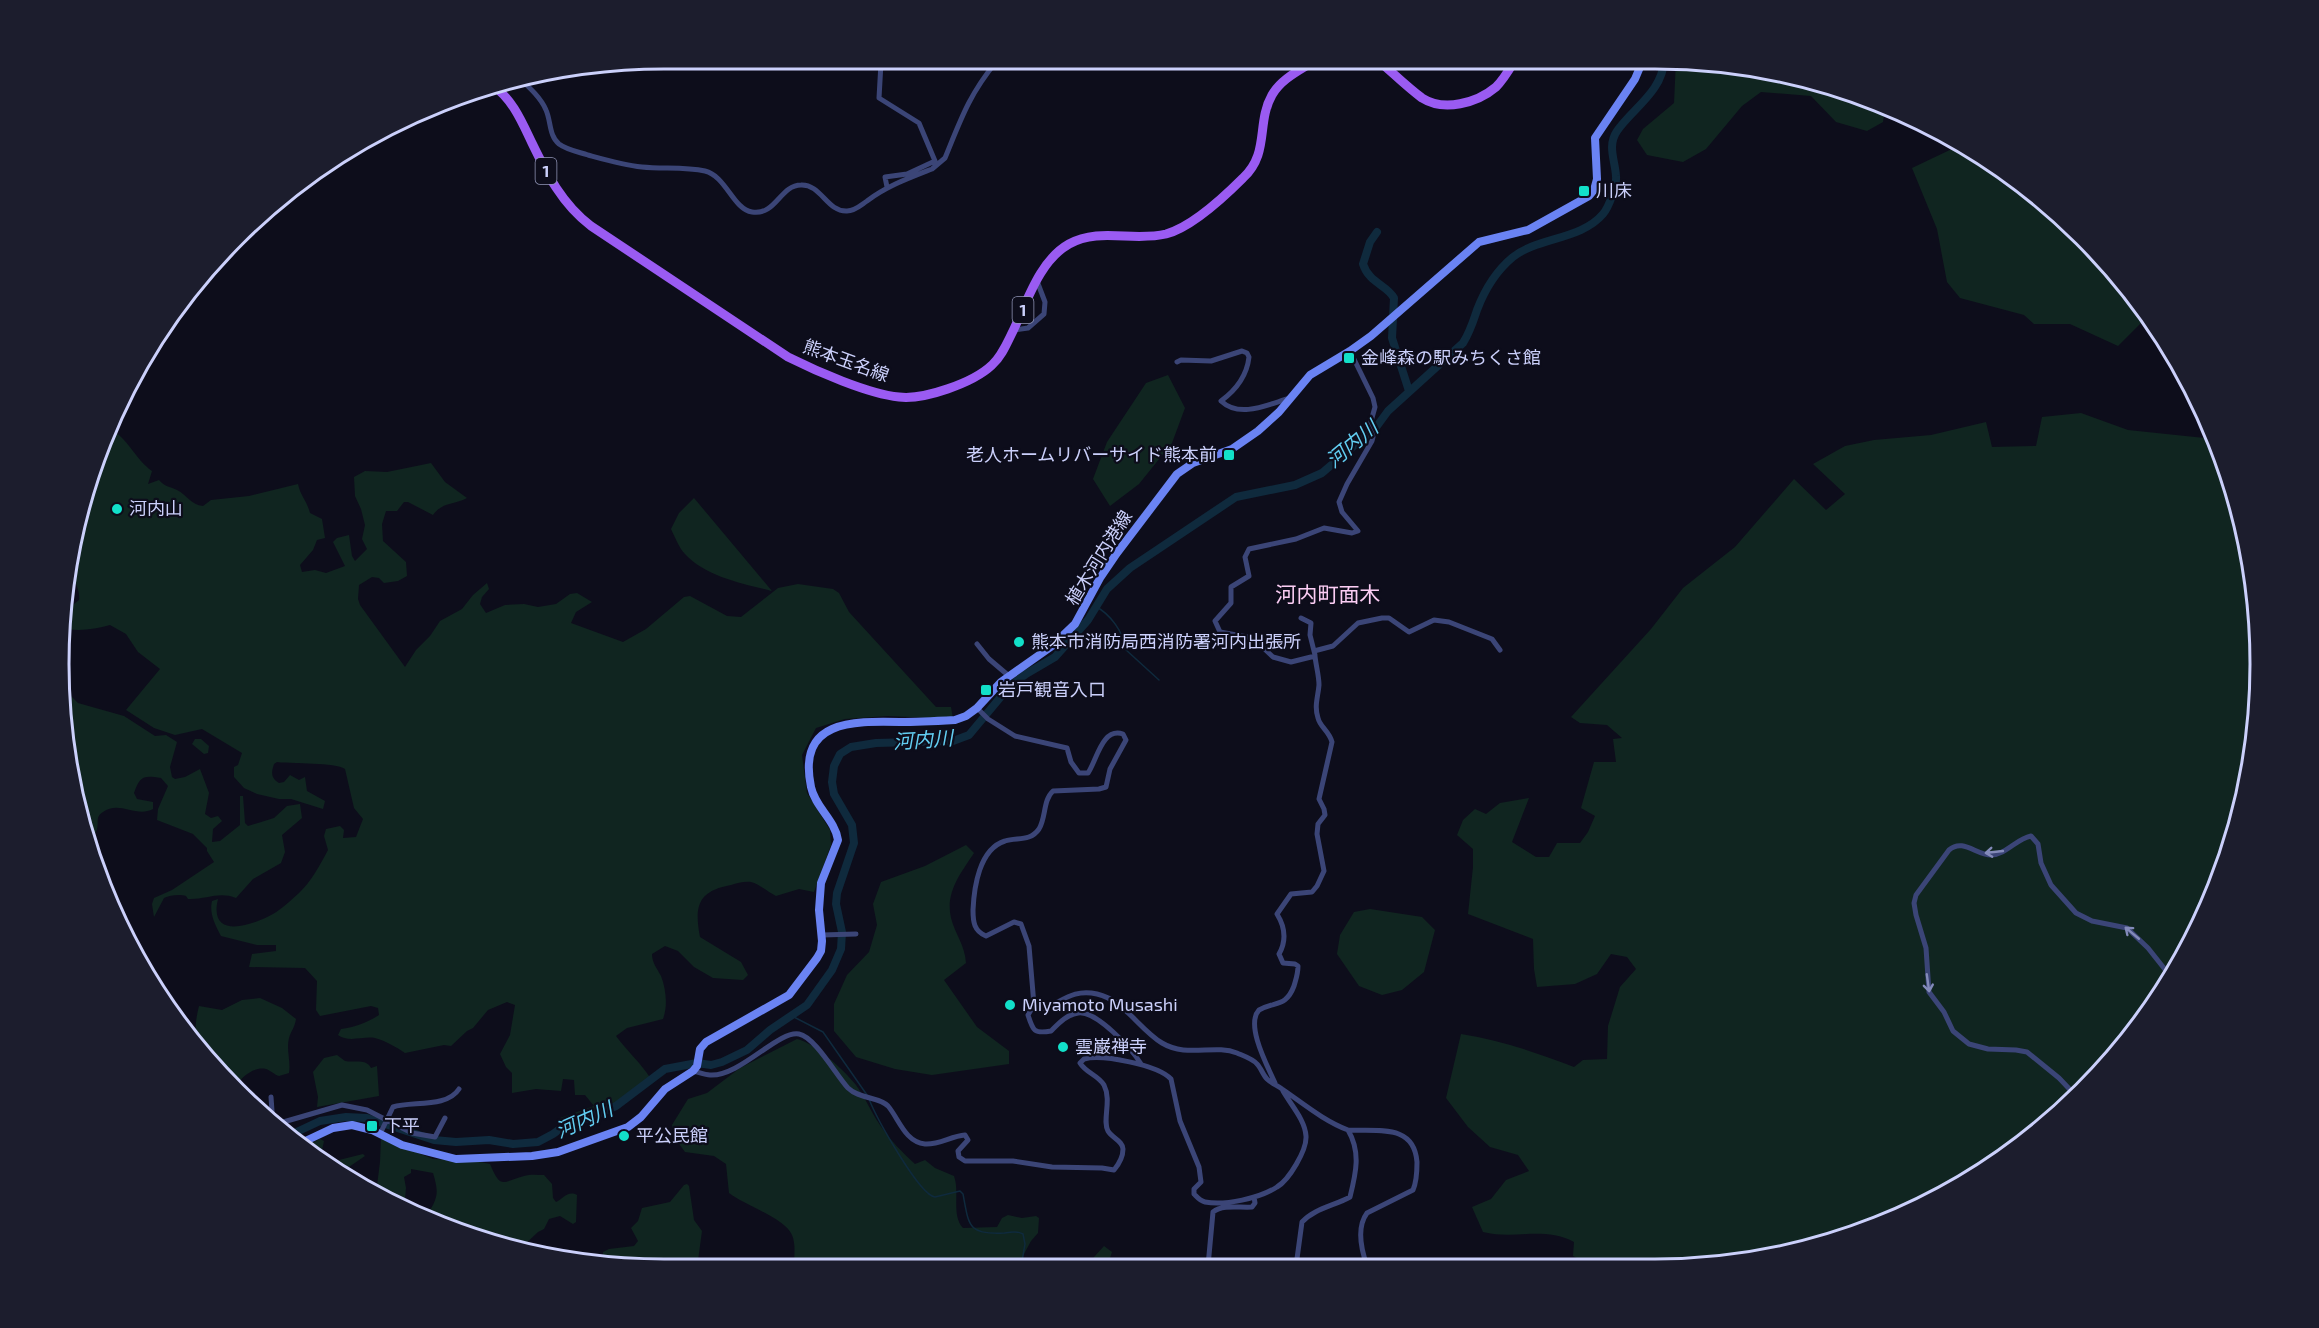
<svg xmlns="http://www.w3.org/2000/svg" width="2319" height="1328" viewBox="0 0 2319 1328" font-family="'Exo 2','Noto Sans JP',sans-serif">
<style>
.green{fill:#102520}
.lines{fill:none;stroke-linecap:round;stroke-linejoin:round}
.stream{stroke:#0f2a3d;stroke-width:1.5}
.river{stroke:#0f2a3d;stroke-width:8}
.minor{stroke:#3b4577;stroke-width:5}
.secondary{stroke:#6a83f3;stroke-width:8}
.primary{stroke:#9a5bf2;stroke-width:9}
.oneway{stroke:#838ab9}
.poi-dot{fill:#12e0c9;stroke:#0d0d1b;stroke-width:2}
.labels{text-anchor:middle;stroke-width:4.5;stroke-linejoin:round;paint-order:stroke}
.shield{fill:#0d0d1b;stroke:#9296b8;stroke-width:1.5}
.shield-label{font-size:16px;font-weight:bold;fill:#cbd0fb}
.poi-label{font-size:18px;fill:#cbd0fb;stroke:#0d0d1b;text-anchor:start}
.street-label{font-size:18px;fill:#cbd0fb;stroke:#0d0d1b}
.water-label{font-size:20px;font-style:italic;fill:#62cef2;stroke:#0d0d1b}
.quarter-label{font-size:21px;fill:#fbcdf4;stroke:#0d0d1b}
.rim{fill:none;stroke:#cbd0fb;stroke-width:3}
</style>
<rect width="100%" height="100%" fill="#0d0d1b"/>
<path class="green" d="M1676,60H1694L1849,91L1885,107L1883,122L1867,131L1836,122L1811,96L1761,92L1742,106L1706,149L1683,162L1647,155L1637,140L1643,129L1674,103Z
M1958,140L2054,209L2136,296L2148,316L2118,346L2070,324H2034L2024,315L1960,298L1947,282L1937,229L1912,168L1954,148Z
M1168,375L1185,408L1172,443L1139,484L1110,506L1093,479L1107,442L1146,383Z
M2081,413L2128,430L2214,439L2240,508L2259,625L2255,743L2228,859L2179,967L2083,1092L1991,1168L1850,1237L1734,1264H1589L1573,1256L1574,1242C1543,1226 1515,1240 1483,1232L1472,1207L1491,1199L1506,1180L1529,1171L1518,1155L1490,1147L1468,1127L1446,1098L1461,1034C1501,1040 1537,1053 1574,1067L1583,1060L1607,1059L1608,1026L1620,987L1636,969L1627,957L1611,954L1597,974L1575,984L1537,987L1534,969L1533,939L1468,914L1473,867V849L1457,835L1463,820L1475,809L1486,814L1500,803L1529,798L1512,842L1536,857H1549L1557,843H1580L1588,832L1595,816L1581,808L1594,762H1616L1613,739L1622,738L1607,725L1580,723L1571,717L1651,629L1683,588L1735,547L1794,479L1826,510L1845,494L1813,464L1845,446L1874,440L1931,435L1986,422L1992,447L2036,446L2042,417Z
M109,428C128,438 135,459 152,471L148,484L159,480C165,487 169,486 177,490C187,495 191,505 203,506L211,500L249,496L298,484C300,495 307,501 310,513L322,519L325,538L317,540L313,550L300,565L302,572L315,570L326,573L345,566L333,542L337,538L349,535L352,556L355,561L367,549L362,539L365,525L361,509L355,496L354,477L365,471L387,472L431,463L445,482L467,498C454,505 442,502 433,515L408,502H404L397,511H386L382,524L383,541L406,562L407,576L398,581L384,583L379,578L372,577L359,585L358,599L360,605L405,667L416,650L430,636L440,621L462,609L473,595L487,583L489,589L482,597L480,604L486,613L505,605L524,604L538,607L556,604L570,594L577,593L592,602L576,612L571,623L623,642L646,629L684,597L690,596L727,616L741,617L778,588L798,584L833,589L839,593L849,612L936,707H951L953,719L888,716L845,719L816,728L802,755L807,793L830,830L831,845L814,892L799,889L776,896C768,892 759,884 751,882C745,881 737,883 731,885C698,891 694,906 700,937L741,962L748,975L743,980L713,978L694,967L678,951L665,946L652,954C652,963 657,968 661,976C666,989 668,1006 663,1019L627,1028L616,1036C627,1051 641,1063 651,1079C631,1107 597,1118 564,1121L560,1118L594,1106L585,1095H575L574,1080L563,1079L561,1091L536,1089L512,1093V1073L506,1067L500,1054L510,1035L515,1005L507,1002L488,1010L473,1028L467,1031L451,1046L444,1045L405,1053C396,1047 386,1041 375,1038C362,1036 349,1043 338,1035L341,1029C355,1027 367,1023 379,1015L378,1008L371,1006L320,1016L316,1010L317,981L305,968L249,967L252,954L276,951V945H257L221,936C215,925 209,913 212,901L218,899C208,940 252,926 273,914C282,909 291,900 299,893C311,882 320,865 328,850L324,836L326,829L340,826L344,830L343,838L356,837L363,819L354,808L345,769C335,762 293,764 277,762L274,764C271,773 271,778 279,783L284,782L290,775L299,780L305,777L307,791L325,801L323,809L291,799H279L257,794L244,788L234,777V767L238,765L242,753L202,729L175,735L154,728L126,710L160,669L138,652L126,634L110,625C95,629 78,632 62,628L63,613L79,600C81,586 68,574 69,561C72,515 93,470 109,428Z
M694,498L772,591C744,584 706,577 685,554C679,548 675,537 671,529L679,513Z
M61,676L71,696L78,703L124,716L155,736L166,735L177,742L170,767L172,777L175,779L185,777L200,769L209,793L205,814L211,818L218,816L222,821L213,829L212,842L220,841L240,825V796H243L245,823L248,826L274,818L287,806L300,804L302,818L282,835L285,852L281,863L253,879L236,898C219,891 205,900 188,899L186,896C180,894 170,895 164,898L154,917L152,904L154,898L172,890L214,862L207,851V848L193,834L157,820L158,809L168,786L161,778C143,775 140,776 134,793L137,799L153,802V809C136,818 119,800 103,812C95,817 99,822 97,829C96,834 91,837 88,840L70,782L60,703Z
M195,739H201L209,746L208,753L204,754L192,744Z
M966,845L974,853C961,873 945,892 951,918C955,934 965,945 966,963L944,980L977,1027L1009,1051V1064L932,1075L895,1069L856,1057L834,1031V1004L847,975L869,952L877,925L873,904L881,882L925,866Z
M1370,909L1422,917L1435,930L1424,972L1402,990L1382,995L1359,986L1337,954L1340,935L1354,912Z
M260,998L282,1008L296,1019C295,1027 291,1031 289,1038C286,1050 291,1061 289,1073L279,1076C275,1075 270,1070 266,1069C253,1066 240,1079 234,1088C205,1060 188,1049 199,1006L222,1010L242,1000Z
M797,1039C815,1043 844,1070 856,1085C865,1097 871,1112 880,1125C890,1140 902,1152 915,1164L925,1160L935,1168L954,1176C960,1192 951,1215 963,1228L997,1227L1002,1218L1008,1215L1022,1218L1036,1216L1039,1218L1038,1233L1031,1241L1017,1267L794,1268C794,1257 796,1244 792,1235C785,1218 744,1205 729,1193L726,1164L714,1156L685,1152L675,1138L672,1125L688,1099L707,1093L740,1068Z
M337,1055L345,1061C354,1063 366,1058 371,1068L377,1066L379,1096L317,1107L318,1097L313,1072L324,1058Z
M381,1138L433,1159L476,1161L490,1164C501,1190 502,1182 524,1176C530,1174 538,1175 544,1175L552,1184L553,1198L556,1202C563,1199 568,1190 577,1195L576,1222L573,1224L560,1216L549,1219L544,1229L538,1232L521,1248L470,1237L445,1226L428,1214C438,1197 439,1193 433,1173L411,1169V1173L404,1177L406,1188L405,1199L398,1200L379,1196L377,1186L380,1162Z
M320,1139L324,1141L322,1150L328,1159L335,1161L363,1154L365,1156L340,1173L303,1147Z
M687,1184L689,1186L694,1220L702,1231L697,1268H669L661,1264L625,1268L603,1264V1252L609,1249L634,1246L638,1241L631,1228L638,1221L642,1208L670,1202L684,1185Z
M1104,1246L1112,1252L1107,1267H1085Z"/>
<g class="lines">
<path class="stream" d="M1095,606C1110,614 1124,632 1125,649L1159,680
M792,1016L823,1032L867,1095
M869,1099C876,1117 919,1195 935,1197L960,1191L963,1194C969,1225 967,1235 1004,1233C1011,1232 1017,1231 1023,1234L1025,1244L1021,1267"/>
<path class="river" d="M1377,232L1370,242L1363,264C1369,283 1387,285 1394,298L1392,338L1409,391
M288,1136L320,1121L346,1117L367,1118L434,1140L456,1142L489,1140L513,1144L538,1142L553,1134L571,1121L589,1118L616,1106L665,1069L697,1063L711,1065L722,1062L747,1050L770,1030L807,1005L832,970L841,949L842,932L836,904L837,893L854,843L852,825L834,794L832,782L834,766L840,754L851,747L876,743L953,741L969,735L1009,687L1026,674L1055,657L1088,620L1107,589L1130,568L1236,497L1295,485L1322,473L1377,426L1388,411L1463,343C1470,332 1473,322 1477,310C1485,289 1496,271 1513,257C1538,237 1581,240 1603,214C1609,207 1617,185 1616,176C1615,160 1607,146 1617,131C1633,108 1663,91 1664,60"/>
<path class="minor" d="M881,63L879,98L919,123L935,161L907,174L885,177L887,187
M520,79C530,88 541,98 546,110C551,121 549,136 559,144C567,150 579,152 588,155C606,160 623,165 642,167C662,169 685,167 705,171C726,176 733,209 752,212C776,216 780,185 801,185C821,184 827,212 847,211C855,211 861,205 867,201C887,186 909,178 932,169L945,158C961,119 969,95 996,62
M1014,330L1028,328L1044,314L1045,302L1037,281
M1177,362L1181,360L1211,361L1242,351L1247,353L1249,357C1247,375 1236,390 1221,401C1240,419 1269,404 1290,398
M1301,618L1311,623L1310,635L1315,655
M977,644L989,659L1009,676
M1314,651L1333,646L1358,623L1382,618H1389L1409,632L1434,620L1449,622L1492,639L1500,650
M977,708L988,719L1015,736L1067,748L1071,762L1079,773H1088C1097,760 1102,727 1123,734L1126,740L1110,769L1106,787L1099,789L1053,791C1043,800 1046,818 1039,829C1030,842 1017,837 1005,841C979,849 974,888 973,910C973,922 974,931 986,936L1014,922L1021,924L1029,946L1034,1005L1037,1009C1057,1009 1068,987 1097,994C1124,1000 1139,1029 1162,1043C1187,1058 1214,1044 1237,1053C1244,1056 1253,1059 1257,1064C1261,1068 1263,1075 1267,1079C1271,1083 1278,1086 1282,1089C1304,1104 1324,1121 1348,1130C1377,1132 1414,1123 1417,1162C1417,1171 1417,1181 1413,1190L1367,1213C1356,1228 1361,1249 1367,1266
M822,935L856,934
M1034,1005L1028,1015C1033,1031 1034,1034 1051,1031C1059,1023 1066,1015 1078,1013C1096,1010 1132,1049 1141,1064
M693,1071C698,1072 705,1075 710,1075C740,1077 778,1030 799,1034C815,1037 836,1075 848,1088C859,1099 880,1097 888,1106C899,1119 905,1142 925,1144C939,1145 951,1136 965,1135L968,1140L958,1151L959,1157L965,1161H1013L1052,1167L1102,1168L1114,1170C1119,1164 1123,1157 1123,1149C1123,1141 1112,1138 1108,1131C1102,1120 1112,1101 1104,1085C1098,1075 1086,1073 1080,1063L1084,1059C1102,1054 1158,1065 1171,1079L1180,1121L1199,1167L1201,1182L1194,1189V1194C1197,1197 1200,1201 1205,1202C1225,1206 1260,1198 1277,1187C1289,1180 1307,1150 1306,1136C1305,1120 1291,1105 1283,1091
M1275,1083C1268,1067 1245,1025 1259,1010C1276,1001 1286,1007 1294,986C1296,979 1298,974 1298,966L1295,964L1283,963L1279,954C1287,940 1285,927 1277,914L1291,894L1312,892L1317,886L1324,871L1317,834L1318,824L1325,815L1324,809L1319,799L1332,742C1329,731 1320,727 1318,718C1314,706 1318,697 1319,685C1319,676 1316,666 1315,656L1291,662L1273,657L1253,638L1220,632L1215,621L1231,603V587L1249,576L1245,557L1249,549L1296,539L1324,528L1352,533L1358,531L1342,512L1339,502L1347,484L1372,441L1373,437L1370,425L1375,407L1373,398L1350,351
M271,1097L273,1125L342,1105L367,1110L412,1133L435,1137L445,1118
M2077,1097L2059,1078L2027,1052L2016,1050L1988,1049L1969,1044L1953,1031L1944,1012L1929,992L1926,948L1916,915L1914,903L1916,895L1949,850C1963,838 1976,855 1991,855C2007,854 2016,839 2031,836L2038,844L2041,863L2051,885L2076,913L2092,921L2127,928L2148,948L2171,977
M380,1134L393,1107C412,1101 447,1108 459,1089
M1208,1266L1213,1212C1223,1204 1240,1208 1252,1207L1255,1203L1254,1197
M1296,1266L1302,1222C1315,1208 1334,1206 1350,1197C1356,1173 1361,1152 1348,1130"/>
<path class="secondary" d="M299,1144L333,1128L352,1125L372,1130L402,1145L456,1159L532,1156L558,1152L628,1127L641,1117L665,1089L693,1071L697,1066L700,1049L706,1042L789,995L817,958L821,951L822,941L819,910L821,883L838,840C835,820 815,807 811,787C797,720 852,721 900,722C919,722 937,721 955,720L966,716L977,708L1001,682L1052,646L1075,624L1100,578L1117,553L1177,474L1193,463L1232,449L1258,431L1279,412L1310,375L1350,351L1371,336L1479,242L1528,230L1589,196L1594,190L1597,179L1595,138L1635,79L1643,60"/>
<path class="primary" d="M1379,61C1393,73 1407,87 1422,98C1444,112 1477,103 1496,87C1504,79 1509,70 1515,60
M492,85C512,98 522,122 532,143C547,174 562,204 591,226L788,357C816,371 868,394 899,397C924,400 973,383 992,365C1002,356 1007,343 1013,331C1027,302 1039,261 1069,244C1099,227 1133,242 1166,234C1192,227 1224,197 1243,178C1270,153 1256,123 1272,95C1281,79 1300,70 1314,61"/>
</g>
<defs><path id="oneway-shaft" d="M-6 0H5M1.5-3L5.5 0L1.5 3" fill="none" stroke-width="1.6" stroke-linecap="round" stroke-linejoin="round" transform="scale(1.5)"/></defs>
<g class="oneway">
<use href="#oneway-shaft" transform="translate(1994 852) rotate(174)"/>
<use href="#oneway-shaft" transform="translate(2132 933) rotate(-140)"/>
<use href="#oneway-shaft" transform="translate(1928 983) rotate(82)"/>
</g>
<g class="poi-dot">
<rect x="1578" y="185" width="12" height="12" rx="3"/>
<rect x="1343" y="352" width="12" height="12" rx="3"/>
<rect x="1223" y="449" width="12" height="12" rx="3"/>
<circle cx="117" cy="509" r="6"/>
<circle cx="1019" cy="642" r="6"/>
<rect x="980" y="684" width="12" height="12" rx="3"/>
<circle cx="1010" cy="1005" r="6"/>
<circle cx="1063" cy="1047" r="6"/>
<rect x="366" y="1120" width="12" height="12" rx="3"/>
<circle cx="624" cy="1136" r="6"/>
</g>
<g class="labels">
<g class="shield">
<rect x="535.5" y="158" width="21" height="26" rx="4.5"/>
<rect x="1012.5" y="297" width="21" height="26" rx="4.5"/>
</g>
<g class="shield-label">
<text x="546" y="177">1</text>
<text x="1023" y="316">1</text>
</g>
<g class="poi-label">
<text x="1596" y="197">川床</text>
<text x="1361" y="364">金峰森の駅みちくさ館</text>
<text x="1217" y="461" text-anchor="end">老人ホームリバーサイド熊本前</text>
<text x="129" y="515">河内山</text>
<text x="1031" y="648">熊本市消防局西消防署河内出張所</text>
<text x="998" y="696">岩戸観音入口</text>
<text x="1022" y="1011">Miyamoto Musashi</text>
<text x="1075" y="1053">雲巌禅寺</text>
<text x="384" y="1132">下平</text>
<text x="636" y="1142">平公民館</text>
</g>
<g class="street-label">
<text transform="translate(846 361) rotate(20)" y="6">熊本玉名線</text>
<text transform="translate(1099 558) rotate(-58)" y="6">植木河内港線</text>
</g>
<g class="water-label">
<text transform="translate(1352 444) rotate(-40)" y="7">河内川</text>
<text transform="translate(923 740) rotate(-4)" y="7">河内川</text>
<text transform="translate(584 1120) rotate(-24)" y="7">河内川</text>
</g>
<g class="quarter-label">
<text x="1328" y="602">河内町面木</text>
</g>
</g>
<path d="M0 0H2319V1328H0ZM664 69H1655A595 595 0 0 1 2250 664V664A595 595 0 0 1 1655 1259H664A595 595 0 0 1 69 664V664A595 595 0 0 1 664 69Z" fill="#1c1d2d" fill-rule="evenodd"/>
<path class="rim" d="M664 69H1655A595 595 0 0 1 2250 664V664A595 595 0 0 1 1655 1259H664A595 595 0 0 1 69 664V664A595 595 0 0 1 664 69Z"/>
</svg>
